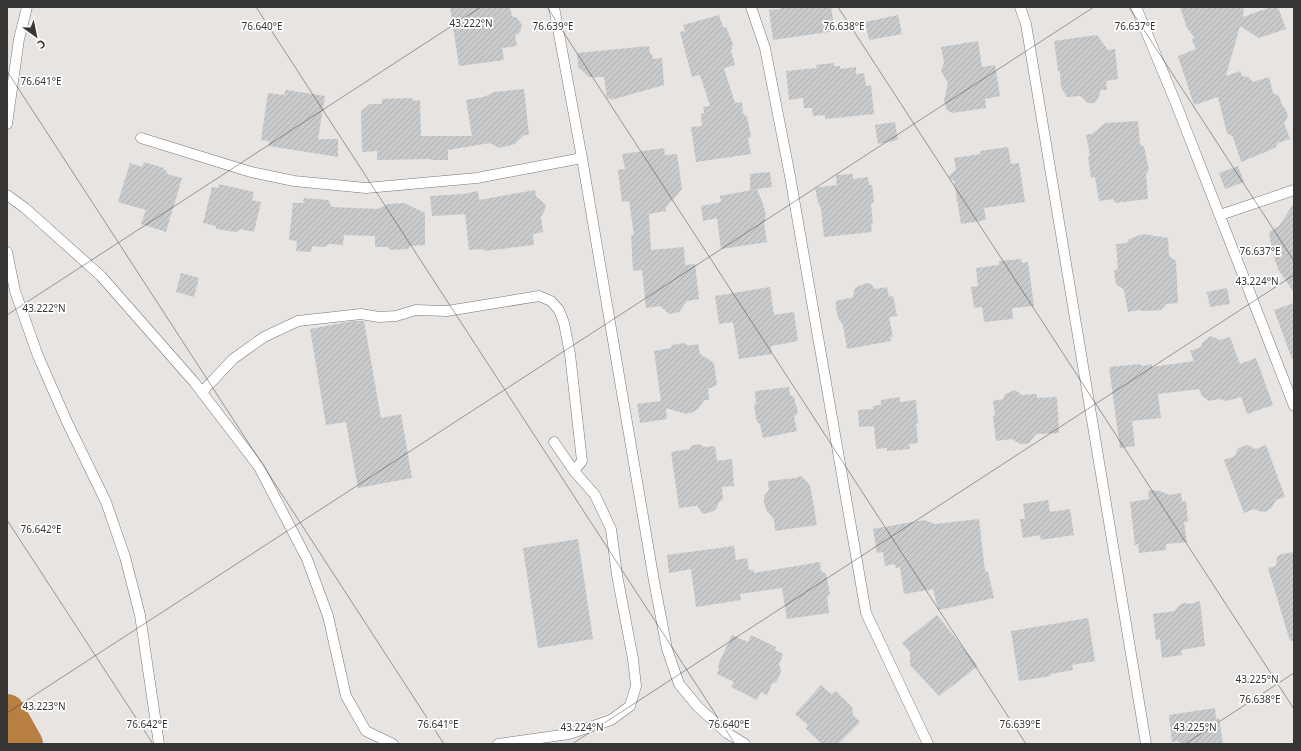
<svg xmlns="http://www.w3.org/2000/svg" width="1301" height="751" viewBox="0 0 1301 751" font-family="'Noto Sans',sans-serif">
<style>
.lines{fill:none;stroke-linecap:round;stroke-linejoin:round}
.river{stroke:#b77f41;stroke-width:36}
.building{fill:url(#building-hatch)}
.lane-casing{stroke:#797775;stroke-width:11}
.lane{stroke:#fff;stroke-width:10}
.ticks{fill:none;stroke:#373635;stroke-width:1;stroke-opacity:0.45}
.ticks-label{font-size:10px;text-anchor:middle;fill:#373635;stroke:#fff;stroke-width:3.5;stroke-linejoin:round;paint-order:stroke}
</style>
<defs>
<pattern id="building-hatch" width="6" height="6" patternUnits="userSpaceOnUse"><rect width="6" height="6" fill="#c8cacc"/><path d="M-1 1l2-2M0 6l6-6M5 7l2-2" fill="none" stroke="#acaeb0"/></pattern>
</defs>
<rect width="100%" height="100%" fill="#e7e4e2"/>
<g class="lines">
<path class="river" d="M7,712L25,744"/>
</g>
<path class="building" d="M450,7H510L512,16L517,18L522,25L520,32L515,36L517,46L502,48L504,60L459,66Z
M780,7H831L835,31L773,40L769,10L780,9Z
M1180,7H1244L1243,17L1271,7H1278L1286,29L1259,38L1240,26L1226,76L1240,71L1242,76L1248,77L1253,82L1269,77L1273,93L1279,96L1282,105L1286,110L1288,116L1284,123L1290,139L1278,143L1275,148L1241,162L1233,137L1227,133L1218,97L1194,105L1178,56L1196,49L1192,40L1194,37L1187,28Z
M719,15L723,27H726L733,44L731,51L735,65L724,68L735,103L742,102L743,114L747,117L751,136L748,139L751,154L696,162L691,127L702,126L701,114L704,113L703,107L710,106L700,75L692,77L680,32L685,31L683,25Z
M898,15L902,34L869,40L865,22Z
M1097,35L1108,50L1115,49L1118,79L1106,81L1107,90H1101L1098,99L1094,103H1088L1080,96L1067,97L1061,87L1060,72L1058,71L1054,41Z
M978,41L982,67L995,65L1000,96L985,99L986,108L952,113L947,110L944,101L948,83L941,71L944,63L941,47Z
M649,46L650,54H652L653,59L662,58L664,85L611,100V98L607,99L604,77H589L578,67L577,53Z
M834,63V66H840V69L856,67V74L864,73L866,86L871,85L874,114L825,119V115L813,116L812,108H804L803,98L789,100L786,71L817,68L816,65Z
M524,89L529,135H524L515,144L499,148L490,143L448,150V160H431V159L377,160V151L362,152L361,111L370,104H382V99L413,98V101L420,100L421,136H472L466,100L484,97L494,92Z
M286,90L325,96L318,139H338V157L269,146V141L261,140L268,93L284,95Z
M1138,121L1140,144L1144,147L1149,170L1146,174L1148,199L1115,203L1113,199L1099,201L1095,177L1091,178L1088,156H1090L1086,135L1092,134L1105,123Z
M895,122L898,140L878,144L875,125Z
M1008,147L1011,164L1019,163L1025,202L984,208L986,220L961,224L954,181L948,177L956,169L954,158L981,154L980,151Z
M664,148L665,155L677,154L682,189L666,207V211L649,214L651,250L684,247L685,265L695,264L699,299L687,301L679,312L669,314L660,306L646,308L642,270L633,271L631,235H634L629,201L622,202L618,170L625,169L622,154Z
M144,162L164,168V170L167,171V174L182,178L166,232L141,224L146,210L118,202L130,163L142,167Z
M1238,166L1244,182L1225,189L1219,173Z
M770,172L772,187L750,190V174Z
M853,174V179L868,177L869,185H872L874,202L871,203L873,224H871L872,232L824,237L821,209L818,202L815,188L837,185L836,175Z
M219,184L254,192L252,200L261,202L254,232L240,229L236,232L216,229V226L203,223L212,187L218,188Z
M757,189L763,204L766,216L764,223L767,242L721,249L717,218L703,221L701,206L721,202L720,196Z
M535,190L536,196L544,203L546,207L541,217L543,232L533,234L534,245L484,251L485,249L469,250L465,214L432,216L430,196L464,194L478,191L479,200Z
M304,198L328,200L332,207L378,209L388,204L404,203L425,213V245L410,246L408,249L390,250L388,247H375V236L344,235L343,245L329,244L325,247L312,246L311,252L296,251L297,241L289,240L293,203H303Z
M1294,203V293L1278,269L1274,257L1276,255L1271,244L1269,232L1279,226Z
M1143,234L1168,238L1169,256L1176,261L1178,303L1166,304L1161,310L1142,311L1139,310L1128,312L1124,290L1116,284L1114,271L1118,269L1116,244L1127,243L1129,239Z
M1021,259L1022,263L1028,262L1034,306L1012,308L1013,319L984,322L982,307L974,308L971,287L978,286L976,268L999,265V261Z
M181,273L199,278L194,297L176,292Z
M866,283L871,284L875,289L887,287L889,297L893,296L897,316L889,317L893,337H890L891,341L847,349L843,325L838,318L836,308V301L853,297L855,288Z
M770,287L774,315L794,312L798,341L771,346L772,354L739,359L733,322L719,324L715,296Z
M1227,288L1230,304L1210,307L1207,292Z
M1294,303V359H1292L1274,310Z
M353,321H364L381,418L401,414L412,478L358,488L346,422L326,425L310,329Z
M1210,336L1220,340L1230,337L1240,364L1256,358L1273,405L1247,414L1241,397L1227,401L1219,399L1209,401L1202,396L1199,389L1158,394L1161,418L1132,421L1135,446L1120,448L1109,367L1140,364L1142,366L1152,364V367L1194,361L1190,351L1201,347L1202,343Z
M684,343L688,346L698,344L700,354L714,363L717,385L708,389L709,400H704L698,409L691,413L686,414L666,408L667,419L640,423L637,404L661,401L654,351L671,348L672,345Z
M789,387L790,395L794,397L798,413L794,417L797,431L763,438L760,424L757,422L754,406L756,403L755,391Z
M1015,390L1022,395L1037,394V398L1057,397L1059,433L1036,434L1029,443L1025,444H1020L1012,439L996,441L993,416H995L993,401L1003,399L1005,394Z
M900,397V402L916,400L918,424L916,423L918,443L909,444L910,449L887,451V448L876,449L874,426L859,427L858,410L873,409V406L881,405V400Z
M699,444L704,447L715,446L717,461L732,459L734,486L722,487L723,500L720,501L715,510L711,512L703,514L697,506L679,508L671,452L690,449L691,446Z
M1248,445L1255,449L1266,445L1285,497L1276,500L1272,507L1267,511L1262,512L1254,509L1244,513L1224,460L1235,456L1238,448Z
M801,476L810,485L817,525L775,531L774,519L767,511L764,503V496L769,490L768,481L795,478Z
M1148,490L1160,491L1169,495L1181,493L1182,502L1186,501L1188,522H1184L1187,542L1166,544V550L1139,553L1138,544L1135,545L1130,502L1149,499Z
M1048,500L1050,512L1070,509L1074,535L1041,540L1040,535L1023,538L1020,519H1025L1023,504Z
M979,519L985,571L988,572L994,598L938,610L933,589L904,594L900,567L896,568L895,564L885,566L883,552L877,553L873,529L924,520L935,524Z
M578,539L593,639L538,648L523,548Z
M734,546L736,560L747,558L749,570H754V573L820,562L821,571L826,574L830,594L827,596L829,613L787,619L782,588L740,594L741,600L696,607L691,569L669,573L667,555Z
M1294,552V640L1290,641L1268,568L1276,566L1277,557L1282,554Z
M1200,601L1205,646L1181,650L1182,655L1162,658L1160,639L1156,640L1153,614L1174,611L1181,604L1185,603L1190,604Z
M937,615L978,666L939,696L910,665V652L902,643Z
M1088,618L1095,661L1072,665L1073,670L1050,674L1051,676L1019,681L1011,631Z
M732,635L748,642L751,635L776,647L775,650L783,654L779,665L781,670L780,675L776,682L772,684L767,695L761,692L757,700L731,687L734,682L717,674L719,669L718,665Z
M821,685L831,694L836,691L852,707L853,715L860,722L838,744H822L806,729L808,725L795,714Z
M1215,708L1216,719L1219,718L1223,744H1180L1179,741L1172,742L1169,715Z"/>
<g class="lines">
<g class="lane-casing">
<path id="lane" d="M554,7L582,158L654,581L667,649L679,684L698,707L727,733L745,744
M751,7L765,48L790,176L866,613L928,744
M1020,7L1026,24L1146,744
M1136,7L1175,101L1294,406
M7,124L19,39L27,7
M141,138L251,172L294,181L366,188L477,178L582,158
M7,195L25,208L101,276L194,382L259,467L307,559L328,616L346,696L366,731L393,744
M1220,215L1294,190
M7,252L15,291L38,356L68,424L106,502L125,557L140,615L159,744
M202,392L233,359L264,337L298,321L361,314L379,317L396,316L416,310L447,311L539,296L551,301L559,310L564,323L570,354L582,461L574,471
M498,744L569,734L611,720L630,706L636,686L633,659L617,575L611,529L595,495L574,471L554,442"/>
</g>
<use href="#lane" class="lane"/>
</g>
<path class="ticks" d="M256,7L735,744M547,7L1026,744M838,7L1294,709M1129,7L1294,261M7,71L444,744M7,315L481,7M7,520L153,744M7,713L1094,7M572,744L1294,275M1185,744L1294,673"/>
<g class="ticks-label">
<text x="471" y="27">43.222°N</text>
<text x="262" y="30">76.640°E</text>
<text x="553" y="30">76.639°E</text>
<text x="844" y="30">76.638°E</text>
<text x="1135" y="30">76.637°E</text>
<text x="41" y="85">76.641°E</text>
<text x="1260" y="255">76.637°E</text>
<text x="1257" y="285">43.224°N</text>
<text x="44" y="312">43.222°N</text>
<text x="41" y="533">76.642°E</text>
<text x="1257" y="683">43.225°N</text>
<text x="1260" y="703">76.638°E</text>
<text x="44" y="710">43.223°N</text>
<text x="147" y="728">76.642°E</text>
<text x="438" y="728">76.641°E</text>
<text x="729" y="728">76.640°E</text>
<text x="1020" y="728">76.639°E</text>
<text x="582" y="731">43.224°N</text>
<text x="1195" y="731">43.225°N</text>
</g>
<rect width="1301" height="751" fill="none" stroke="#373635" stroke-width="16"/>
<g transform="translate(36 36) rotate(147)" stroke="#ffffff" stroke-width="3" paint-order="stroke">
<path d="M0-3L7 15L0 10L-7 15Z" fill="#373635"/>
<text y="-6" font-size="11" font-weight="bold" text-anchor="middle" fill="#373635">С</text>
</g>
</svg>
